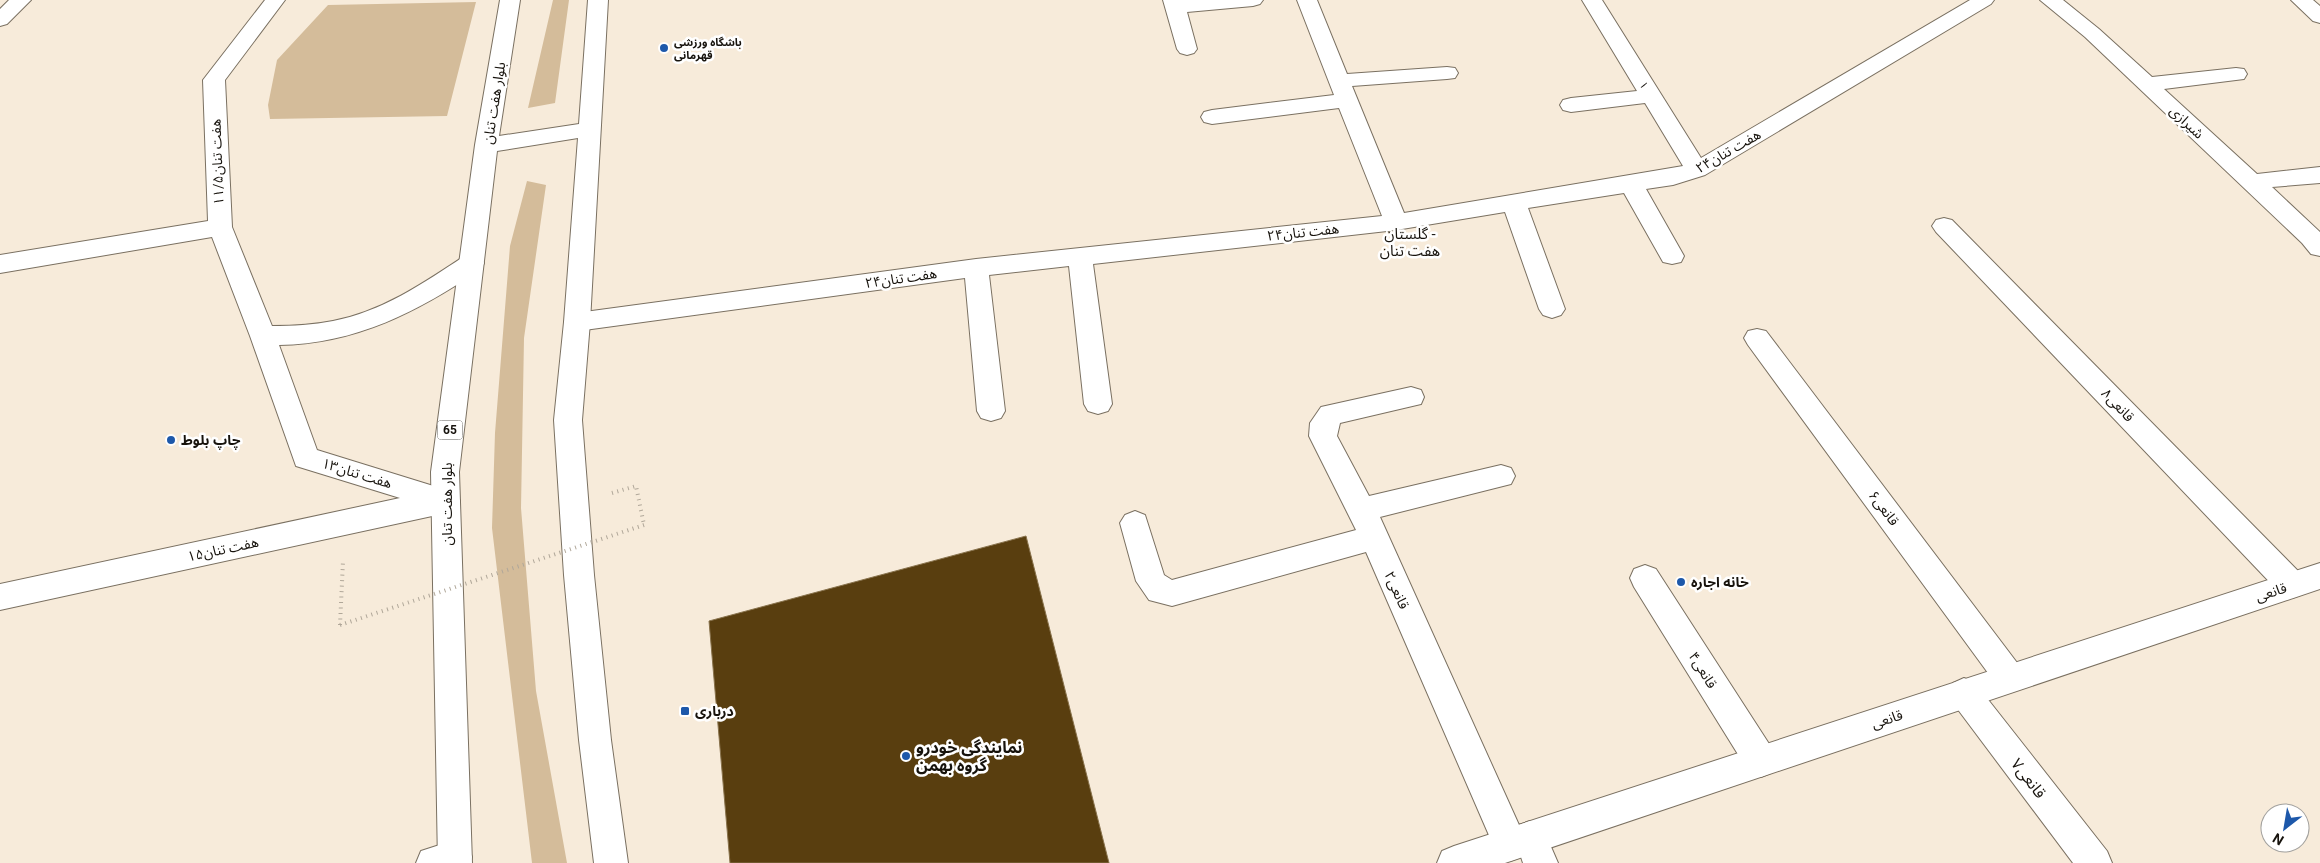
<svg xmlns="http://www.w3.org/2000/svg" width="2320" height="863" viewBox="0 0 2320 863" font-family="Roboto,'Noto Sans Arabic',sans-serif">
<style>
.green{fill:#d4bc9a}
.building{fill:#593e0f;stroke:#88724c}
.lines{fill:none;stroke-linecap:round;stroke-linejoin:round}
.street-casing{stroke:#7a7061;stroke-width:2}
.secondary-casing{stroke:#7a7061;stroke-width:2}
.primary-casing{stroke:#7a7061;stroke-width:2}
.path{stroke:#b0a799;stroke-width:4;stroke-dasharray:1 4.5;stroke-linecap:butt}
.street{fill:#fff;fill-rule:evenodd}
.secondary{fill:#fff;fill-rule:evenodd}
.primary{fill:#fff;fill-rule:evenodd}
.path-bridge{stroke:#b0a799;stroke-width:4;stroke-dasharray:1 4.5;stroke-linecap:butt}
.poi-dot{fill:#1d58aa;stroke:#fff;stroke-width:2}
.labels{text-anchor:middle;stroke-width:5;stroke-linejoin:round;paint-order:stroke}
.far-poi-label{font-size:11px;font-weight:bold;fill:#17130d;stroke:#fff;text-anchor:start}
.far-street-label{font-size:11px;fill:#17130d;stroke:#fff}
.shield{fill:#fff;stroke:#5d5a56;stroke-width:1}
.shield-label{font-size:12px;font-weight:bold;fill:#17130d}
.street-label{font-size:14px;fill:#17130d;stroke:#fff}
.poi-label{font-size:14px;font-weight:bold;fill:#17130d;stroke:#fff;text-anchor:start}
.neighbourhood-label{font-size:15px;fill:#17130d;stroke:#fff}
.near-poi-label{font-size:16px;font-weight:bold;fill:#17130d;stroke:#fff;text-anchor:start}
.near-street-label{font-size:16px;fill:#17130d;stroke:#fff}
</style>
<rect width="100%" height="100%" fill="#f7ebda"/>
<path class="green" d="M553,0H569L555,103L528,108Z
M476,2L447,116L270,119L268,105L277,60L328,5Z
M527,181L546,185L524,338L521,508L536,691L567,863H532L492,528L495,433L510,246Z"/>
<path class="building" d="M1026,536L1109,863H730L709,621Z"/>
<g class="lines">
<g class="street-casing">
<path id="street" d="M9,0H31L7,24L0,26V9Z
M265,0H285L225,80L232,227L272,326C293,326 313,325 333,321C381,312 424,283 463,257L472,254L481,257L484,263L481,269C419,311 356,344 279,345L317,450L456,493L460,501L456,509L446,513L0,610V584L400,498L296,466L250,336L212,237L0,273V255L208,221L203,80Z
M1163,0H1263L1260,4L1253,6L1187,12L1197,49L1194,53L1187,55L1180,53L1177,49Z
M1297,0H1317L1347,74L1447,67L1455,68L1458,73L1455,78L1447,79L1352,86L1404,213L1683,166L1645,103L1571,112L1563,110L1560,105L1563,100L1571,98L1637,91L1582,0H1602L1701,158L1970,0H1994L1991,4L1705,175L1673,185L1646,189L1684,256L1681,262L1672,264L1663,262L1624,193L1528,208L1565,309L1561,315L1552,318L1543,315L1539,309L1505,212L1396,230L1093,264L1112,404L1108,411L1098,414L1088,411L1084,404L1069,266L989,275L1005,411L1001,418L991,421L981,418L977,411L965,278L577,331L568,329L564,322L568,315L577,313L976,259L1382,216L1339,108L1212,124L1204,122L1201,117L1204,112L1212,110L1334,95Z
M2040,0H2063L2099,29L2152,77L2236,68L2244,69L2247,74L2244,79L2164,89L2257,174L2320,167V183L2272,187L2320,232V256L2311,254L2302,243L2085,37Z
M2291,0H2313L2320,6V23L2313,21Z
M1944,218L1952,220L2303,576L2307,585L2303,594L2292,598L2281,594L1936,232L1932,226L1936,220Z
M1757,329L1766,331L2021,668L2026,678L2021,688L2010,692L1999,688L1748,345L1744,338L1748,331Z
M1411,387L1421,390L1424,397L1421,404L1340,423L1337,436L1369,496L1501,465L1511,468L1515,476L1511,484L1380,517L1519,825L1530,821L1542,826L1558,863H1523L1521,857L1510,861L1498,856L1366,552L1172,606L1149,600L1136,581L1120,523L1125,515L1135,511L1145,515L1164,575L1172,580L1356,530L1309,436L1310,423L1321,407Z
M1645,565L1656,569L1773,750L1778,761L1773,772L1761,777L1749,772L1634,587L1630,578L1634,569Z
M1964,678L1975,683L2107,851L2112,863H2073L1953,703L1948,693L1953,683Z
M455,840L467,845L472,857L470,863H416L421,851Z"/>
</g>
<g class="secondary-casing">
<path id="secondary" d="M2320,563V589L1505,863H1437L1442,851L1454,846Z"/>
</g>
<g class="primary-casing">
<path id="primary" d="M500,0H520L499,136L579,124L588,0H608L590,322L582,420L594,575L611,740L628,863H594L579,740L564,575L554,420L564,322L578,138L497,151L459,472L472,863H438L431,472L475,145Z"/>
</g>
<path class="path" d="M612,493L636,486L644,525
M340,625L343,561"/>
<use href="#street" class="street"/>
<use href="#secondary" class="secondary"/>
<use href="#primary" class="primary"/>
<path class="path-bridge" d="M340,625L644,525"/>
</g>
<g class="poi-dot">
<circle cx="664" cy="48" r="5"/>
<circle cx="171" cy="440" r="5"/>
<circle cx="1681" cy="582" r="5"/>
<rect x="680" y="706" width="10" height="10" rx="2.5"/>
<circle cx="906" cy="756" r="5"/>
</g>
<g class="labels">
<g class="far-poi-label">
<text x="674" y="46">باشگاه ورزشی<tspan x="674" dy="13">قهرمانی</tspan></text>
</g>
<g class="far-street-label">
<text transform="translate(1644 85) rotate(58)" y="4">۱</text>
</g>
<rect class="shield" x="437.5" y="420.5" width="25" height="19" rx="4"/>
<g class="shield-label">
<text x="450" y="434">65</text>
</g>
<g class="street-label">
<text transform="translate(494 103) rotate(-81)" y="5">بلوار هفت تنان</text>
<text transform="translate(2187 122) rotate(43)" y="5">شیرازی</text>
<text transform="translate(1728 151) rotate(-30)" y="5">هفت تنان۲۴</text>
<text transform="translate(217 162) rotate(-92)" y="5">۱۱/۵هفت تنان</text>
<text transform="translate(1303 232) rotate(-6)" y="5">هفت تنان۲۴</text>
<text transform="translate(901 278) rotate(-8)" y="5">هفت تنان۲۴</text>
<text transform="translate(2118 405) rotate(46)" y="5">۸قانعی</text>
<text transform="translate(357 473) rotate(17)" y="5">۱۳هفت تنان</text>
<text transform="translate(447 504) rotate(-90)" y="5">بلوار هفت تنان</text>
<text transform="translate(1884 508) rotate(53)" y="5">۶قانعی</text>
<text transform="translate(223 549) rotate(-12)" y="5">هفت تنان۱۵</text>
<text transform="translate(1397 590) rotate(66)" y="5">۲قانعی</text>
<text transform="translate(2271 592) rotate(-18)" y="5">قانعی</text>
<text transform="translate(1703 670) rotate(58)" y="5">۴قانعی</text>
<text transform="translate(1887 719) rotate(-18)" y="5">قانعی</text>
</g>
<g class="poi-label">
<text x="181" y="445">چاپ بلوط</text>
<text x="1691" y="587">خانه اجاره</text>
<text x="695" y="716">درباری</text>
</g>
<g class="neighbourhood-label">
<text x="1410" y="239">گلستان -<tspan x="1410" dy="17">هفت تنان</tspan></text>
</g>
<g class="near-poi-label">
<text x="916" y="753">نمایندگی خودرو<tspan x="916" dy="18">گروه بهمن</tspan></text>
</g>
<g class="near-street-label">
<text transform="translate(2029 778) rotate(52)" y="6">۷قانعی</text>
</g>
</g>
<g transform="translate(2285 828) rotate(211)"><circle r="24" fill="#ffffff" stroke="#a2a19e"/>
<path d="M0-4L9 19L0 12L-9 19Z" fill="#1d58aa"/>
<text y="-8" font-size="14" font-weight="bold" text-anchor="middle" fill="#17130d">N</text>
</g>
</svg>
